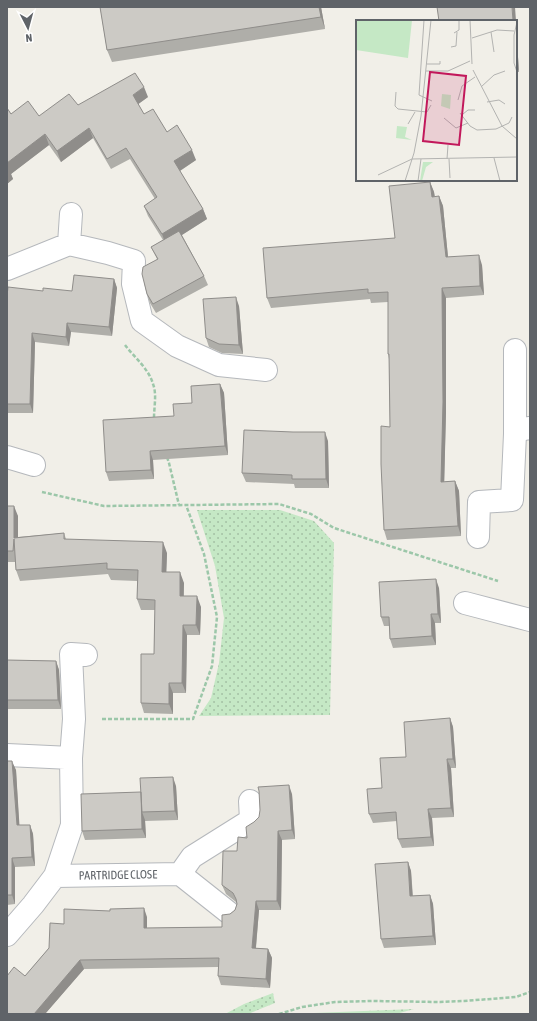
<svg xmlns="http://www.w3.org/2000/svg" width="537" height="1021" viewBox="0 0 537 1021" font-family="'Asap Condensed',sans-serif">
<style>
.grass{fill:url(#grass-dots)}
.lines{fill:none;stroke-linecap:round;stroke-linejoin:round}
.minor-casing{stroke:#b5b8bc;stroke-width:24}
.path{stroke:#9cc7a9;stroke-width:2.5;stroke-dasharray:4 2;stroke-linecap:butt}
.minor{stroke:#fff;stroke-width:22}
.wall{fill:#afaea9}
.shaded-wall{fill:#8f8d8a}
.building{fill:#cccac5;stroke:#8f8d8a}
.labels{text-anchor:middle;stroke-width:3.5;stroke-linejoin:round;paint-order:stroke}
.street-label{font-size:12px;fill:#5f6368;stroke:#fff}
.inset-road{fill:none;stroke:#b3b3b1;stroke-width:1}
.view{fill:#c2185b;fill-opacity:0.15;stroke:#c2185b;stroke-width:2}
.inset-edge{fill:none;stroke:#5f6368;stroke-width:2}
</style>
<defs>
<pattern id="grass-dots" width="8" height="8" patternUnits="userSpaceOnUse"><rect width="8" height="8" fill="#c5e8c5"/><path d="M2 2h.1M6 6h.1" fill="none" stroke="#a3c0a4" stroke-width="1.8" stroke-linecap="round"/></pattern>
</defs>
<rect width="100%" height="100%" fill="#f1efe8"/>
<path class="grass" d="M197,510H280L314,521L334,543L330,715L199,716L211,698L219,663L224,618L215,566Z
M273,993L275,1003L248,1014H225L244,1004Z
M414,1009L396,1014H310L314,1013Z"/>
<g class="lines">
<g class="minor-casing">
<path id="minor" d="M69,244L71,214
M7,269L69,244L108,253L134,261L133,284L142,321L177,346L219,365L266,370
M515,350V434
M7,457L34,465
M478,537L479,502L512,500L515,434L523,429L530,428
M465,603L530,620
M7,755L71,758
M180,874L192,857L251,820L250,801
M180,874L228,912
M55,876L180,874
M7,935L33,905L55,876L72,825L71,758L74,719L71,654L86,655"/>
</g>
<path class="path" d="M125,345C134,357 149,369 153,384C157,394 154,407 154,418
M167,457L169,463L179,505
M42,492L104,506L279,504L311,514L334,528L498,581
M102,719H193L212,666L217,617L204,554L186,505
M279,1014L302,1007L335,1002L372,1001L440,1002L464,1001L516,997L530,992"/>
<use href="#minor" class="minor"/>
</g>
<path class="wall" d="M100,7H321L325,29L112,62L107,50Z
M516,27L519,72H516Z
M148,97L138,104L144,114L167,132L196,160L180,171L203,209L207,219L182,235L204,276L208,285L156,313L150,303L147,294L157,259L151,247L163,240L148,216L144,206L155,199L130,159L111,169L93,138L61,162L49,145L11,174L13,179L7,184V108L11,114L39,116L78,105Z
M430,182L434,192L435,197L439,196L443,206L448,257L482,265L484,295L446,298V412L444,482L455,481L459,491L461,536L387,540L384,530L390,427L389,359L388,354V302L371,303L370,299L271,308L267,298L395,238Z
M114,279L117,288L112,336L71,332L69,346L35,342L33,413H7V296L43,291H72Z
M239,306L243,354L222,353L209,347L206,338Z
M220,384L224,393L228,455L153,460L154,479L109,481L106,472L174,416L192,403Z
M293,432L328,441L329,488H295L294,484L246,482L242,473Z
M7,506L18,516V537L64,533L66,539L167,553L166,572L184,583V596L201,607L200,635H187L186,693H173V714L144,713L141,703L154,654L155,610H141L137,599V581L111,580L108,574L20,581L16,570L15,562H7Z
M439,588L441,623H435L436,645L393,648L390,639L389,626H384L381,617Z
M7,660L56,661L59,670L61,709H7Z
M450,718L453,727L456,768H451L454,817L432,818L434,846L402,848L398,839L397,821L373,823L369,814L382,788L406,757Z
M7,761L16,770L19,825H30L33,834L35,866L15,867V904L7,905Z
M176,786L178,820L145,821V820L146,838L85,840L82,831L141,792Z
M292,794L295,839L282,840L281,910H259L256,948L268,949L272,958L270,988L221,985L218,976V967L84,969L45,1014H7L25,976L49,948L64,924L147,917V928L222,927L230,914L235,910L237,904L236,902L226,894L222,885L237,851L247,838L254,822Z
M408,862L411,871L413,896L430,895L433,904L436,945L384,948L381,939Z"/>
<path class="shaded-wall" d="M319,7H321L325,29L321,17Z
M512,7H515L516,21H513Z
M516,27L519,72L516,64Z
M144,87L148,97L137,105L133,95Z
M89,128L93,138L61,162L57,151Z
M45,134L49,145L11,174L13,179L7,184V163Z
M192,150L196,160L178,172L174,161Z
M430,182L434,192L436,207L432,197Z
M439,196L443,206L449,267L446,257Z
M203,209L207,219L166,245L162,234Z
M479,255L482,265L484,295L480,286Z
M114,279L117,288L112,336L109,327Z
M442,288L446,298V412L444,492L441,482Z
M236,297L239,306L243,354L239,345Z
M67,323L71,332L69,346L66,337Z
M32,333L35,342L33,413L30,404Z
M220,384L224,393L228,455L225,446Z
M325,432L328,441L329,488L326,479Z
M150,451L153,460L154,479L151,470Z
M455,481L459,491L461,536L458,526Z
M14,506L18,516V548L14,538Z
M163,542L167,553L166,583L162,572Z
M180,572L184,583L183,607L180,596Z
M436,579L439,588L441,623L438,614Z
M197,596L201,607L200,635L196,625Z
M431,614L435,623L436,645L432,636Z
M183,625L187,635L186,693L182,683Z
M56,661L59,670L61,709L58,700Z
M169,683L173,693V714L169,704Z
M450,718L453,727L456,768L453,759Z
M447,759L451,768L454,817L451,808Z
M12,761L16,770L20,834L17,825Z
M173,777L176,786L178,820L175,811Z
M289,785L292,794L295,839L292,830Z
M428,809L432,818L434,846L431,837Z
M142,812L145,820L146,838L142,829Z
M30,825L33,834L35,866L32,857Z
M278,831L282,840L281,910L277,901Z
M12,858L15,867V904L12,895Z
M408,862L411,871L413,905L410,896Z
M430,895L433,904L436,945L433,936Z
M256,901L259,910L255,957L252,948Z
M144,908L147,917V937L144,928Z
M268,949L272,958L270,988L266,979Z
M80,960L84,969L45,1014H34Z"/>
<path class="building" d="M100,7H319L321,17L107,50Z
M437,7H512L513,21H439Z
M135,73L144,87L133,95L144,114L153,109L167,132L177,125L192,150L174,161L203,209L162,234L144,206L157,197L126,148L107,159L89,128L57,151L45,134L7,163V108L11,114L28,101L39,116L69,94L78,105Z
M430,182L432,197L439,196L446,257L479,255L480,286L442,288L443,402L441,482L455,481L458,526L384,530L381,464V426L390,427L389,354H388V292L368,293V289L267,298L263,248L395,238L389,186Z
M179,231L204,276L153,304L147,294L142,274L143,267L158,259L151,247Z
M74,275L114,279L109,327L67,323L66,337L32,333L30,404H7V296L8,287L43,291V288L72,291Z
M236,297L239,345L219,344L206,338L203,299Z
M220,384L225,446L150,451L151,470L106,472L103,420L174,416L173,404L192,403L191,386Z
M244,430L293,432H325L326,479H292V475L242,473Z
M7,506H14V538L64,533V539L163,542L162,572H180V596H197L196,625H183L182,683H169V704L141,703V654H154L155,600L137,599L138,570L107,569V563L16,570L14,539L13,551H7Z
M436,579L438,614H431L432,636L390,639L389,617H381L379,582Z
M7,660L56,661L58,700H7Z
M450,718L453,759H447L451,808L428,809L431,837L398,839L396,812L369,814L367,789L382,788L380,758L406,757L404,722Z
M7,761H12L17,825H30L32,857L12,858V895H7Z
M173,777L175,811L142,812L140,778Z
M289,785L292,830L278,831L277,901H256L252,948L268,949L266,979L218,976L219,958L80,960L34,1014H7V976L14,967L25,976L49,948L50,923L64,924V909L110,911V909L144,908V928L222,927V915L230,914L235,910L237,904L236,899L233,893L222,885L223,851H237L238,837L247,838L246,827L254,822L259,817L260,810L259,791L258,787Z
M141,792L142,829L82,831L81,794Z
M408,862L410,896L430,895L433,936L381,939L375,864Z"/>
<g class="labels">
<g class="street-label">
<text transform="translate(118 875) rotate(-1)" y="4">PARTRIDGE CLOSE</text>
</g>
</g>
<g transform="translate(356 20)">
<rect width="161" height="161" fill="#f1efe8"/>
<path d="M86,74L95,75L94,89L85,86ZM41,106L51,107L49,117L56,120L40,118ZM67,142H77L70,147L66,161H64Z" fill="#c5e8c5"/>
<path d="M0,0H56L52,38L0,30Z" fill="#c5e8c5"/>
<path class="inset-road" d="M68,0L63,75L76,81M114,0L116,44M161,2L158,15V43L161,52M135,12L138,32M98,13L103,10V0M116,18L141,10L158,11M95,27L100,26L101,12M71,44H84V41M117,50L146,106L161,119M70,51H92L114,41M125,67L138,55L149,51M40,72L39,86L42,89L71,92L75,85M102,80L106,66L119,57M131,82L143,80L149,84M104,93L114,106L121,110L140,109L153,103L156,97M107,94L112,90H119M88,98L100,108L112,103M52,104L59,92M138,138L144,161M56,139L161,137M91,139L92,125M93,139L94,158M22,155L56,139M49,161L58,133L65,96L75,0M62,161L65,139"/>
<path class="view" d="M74,52L110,56L103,125L67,121Z"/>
<rect width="161" height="161" class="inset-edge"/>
</g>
<rect width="537" height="1021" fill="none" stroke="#5f6368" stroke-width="16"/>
<g transform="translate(28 28) rotate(174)" stroke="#ffffff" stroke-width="3" paint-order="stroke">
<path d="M0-3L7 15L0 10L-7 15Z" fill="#5f6368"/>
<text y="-6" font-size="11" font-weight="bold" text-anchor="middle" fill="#5f6368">N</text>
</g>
</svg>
